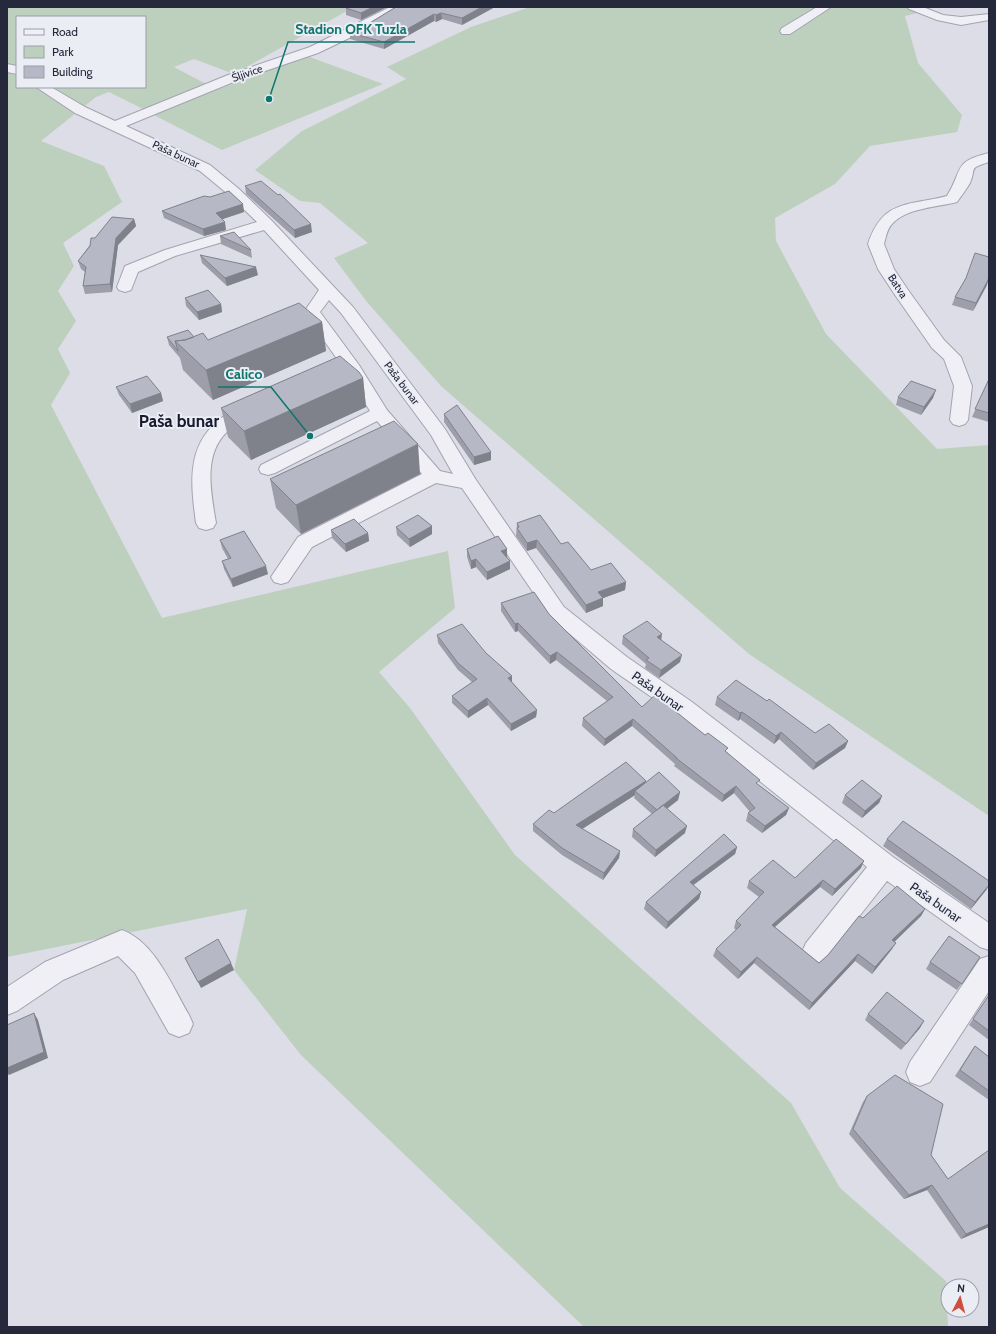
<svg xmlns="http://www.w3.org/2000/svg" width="996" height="1334" viewBox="0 0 996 1334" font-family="Cabin,sans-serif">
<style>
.green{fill:#bdd0bd;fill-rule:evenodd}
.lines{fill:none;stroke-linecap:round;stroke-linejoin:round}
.street-casing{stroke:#a2a3b0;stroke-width:2}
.street{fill:#efeff5;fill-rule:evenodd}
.wall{fill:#9d9eaa}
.shaded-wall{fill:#7f818b}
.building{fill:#b6b8c6;stroke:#7f818b}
.labels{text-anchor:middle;stroke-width:4;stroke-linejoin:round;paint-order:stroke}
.far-street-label{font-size:11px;fill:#26283c;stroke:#ebedf4}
.street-label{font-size:13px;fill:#26283c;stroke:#ebedf4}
.district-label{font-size:17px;font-weight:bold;fill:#181a2d;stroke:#ebedf4}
.leader{fill:none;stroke:#0f766e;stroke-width:1.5}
.callout-dot{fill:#0f766e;stroke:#ebedf4;stroke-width:1.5}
.callout-label{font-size:14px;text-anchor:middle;font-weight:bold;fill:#0f766e;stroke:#ebedf4;stroke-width:4;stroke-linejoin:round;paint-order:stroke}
</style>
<rect width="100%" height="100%" fill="#dcdde6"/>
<path class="green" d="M7,7H354L234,74L194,59L174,67L208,85L143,109L109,92L96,97L41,141L104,166L122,202L63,243L74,266L58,291L76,321L58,349L70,373L51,405L162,618L448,551L455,608L379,672L410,708L515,855L791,1103L840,1188L946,1281L948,1327H584L301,1055L234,970L247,909L7,957ZM17,17H145V87H17Z
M530,7H930L929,10L905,16L918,63L962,115L957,132L870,146L835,184L775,218L776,241L826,334L937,449L989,445V816L749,654L441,386L367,302L334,258L368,243L320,203L300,201L255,170L302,131L406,79L387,67L471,27Z
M307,56L383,84L222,150L152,114Z"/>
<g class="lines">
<g class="street-casing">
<path id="street" d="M390,7H404L368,29L318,53L236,81L126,126L210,165L239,189L272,221L353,307L445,429L476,480L564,607L627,657L692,702L893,857L989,923V950L980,947L887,881L824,961L815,964L806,961L802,952L806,943L867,867L676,714L611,669L550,617L462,488L436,483L312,547L288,582L281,584L274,582L271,577L298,537L422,474L377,421L275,473L268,475L261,473L259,469L261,465L370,411L342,366L304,312L319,290L264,230L175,256L138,272L131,290L125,292L119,290L117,287L125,266L165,250L257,222L229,195L200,171L75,113L36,87H51L85,107L115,121L228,75L310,47ZM329,300L341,313L431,435L453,474L440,471L387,410L359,365L320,312Z
M817,7H831L790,34H782L780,31L782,28Z
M907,7H923L943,15L961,17L989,14V20L961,25L937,20L909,9Z
M7,64L17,66V74L7,72Z
M989,153V162C967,169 977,167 970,183C966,190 961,196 957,202C938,207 906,208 892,224C887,229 886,237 884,244L894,269L908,290L944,340L961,357L972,386L968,420L965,424L959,426L953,424L950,420L954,386L944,359L932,348L893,292L878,269L868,244C883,199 908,206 947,196C964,169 952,162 989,153Z
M250,403L256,405L259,409C253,418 238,423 229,430C202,453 211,493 216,523L213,528L206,530L199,528L196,523C191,486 186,447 218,421C227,413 238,406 250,403Z
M122,930C155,942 172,986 189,1015L193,1024L189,1033L179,1037L169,1033L135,973L118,956L63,980L17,1011L7,1015V987L45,962Z
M989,956V991L930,1082L920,1086L910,1082L906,1072L910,1062L980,959Z"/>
</g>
<use href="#street" class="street"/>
</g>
<path class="wall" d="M387,7L361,20L346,15V8Z
M396,7H495L462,25L442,19L436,22L434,21L384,49L350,39V33L368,24Z
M245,186L312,232L295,238L246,194Z
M162,211L244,212L222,219L226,230L204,236L164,218Z
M134,219L136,226L118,245L112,292L85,294L83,286L85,272L81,269L78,261L95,238Z
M220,236L251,250L252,258L221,244Z
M200,255L258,275L227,286L202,263Z
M966,278L987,285L973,311L952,305L955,297Z
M185,298L221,304L222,312L199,320L186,306Z
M322,322L326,351L213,400L183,370L180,358L169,345L167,337H194L208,340Z
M363,378L366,407L251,460L228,437L221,408Z
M989,379V422L972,417Z
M116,387L161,393L163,401L132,413L119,395Z
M898,397L933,398L921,415L896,405Z
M444,414L491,452V460L474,465L444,422Z
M420,474L301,534L276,508L270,479Z
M517,523L561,544L591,570L626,582L625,590L603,598V606L586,613L536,548L527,551L516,536Z
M432,526V534L410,547L397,535L396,527Z
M331,530L368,533L369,541L346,552L332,538Z
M220,540L268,574L233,587L224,569L222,561L228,559L222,548Z
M467,549H507V557L510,569L487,580L476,567L471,569L467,557Z
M501,603L549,614L642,707L727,752L758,785L789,808L786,815L762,833L746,821L748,813L750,812L734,793L722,802L674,766L675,764L632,726L604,746L582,726L583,718L607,701L556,660L550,664L518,631L515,632L501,611Z
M437,635L486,653L512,676V682L537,710L536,717L511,731L488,705L468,718L452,703V696L472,682L458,670L438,643Z
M623,636L661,640L680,662L659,678L645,668L646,664L622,644Z
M717,697L815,733L848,741L845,748L813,770L779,739L774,744L740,719L738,721L715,705Z
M646,781V782L680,792L678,800L667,809L685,833L655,857L632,837L633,829L652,814L634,798L635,795L582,829L620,851L619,858L603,880L562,855L533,831V824L554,813Z
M845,795L882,796L879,803L862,818L842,803Z
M887,839L987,889L971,909L883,846Z
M737,847L735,854L693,885L701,892L699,899L666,929L644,909L646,902Z
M861,868L832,896L820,887L775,927L819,963L828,955L863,918L925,909L921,916L894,942L892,949L872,974L855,961L809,1010L754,963L738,979L713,956L716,949L736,930L734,928L736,921L759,897L747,888L749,881L795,878Z
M980,957L957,990L926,969L930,962Z
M989,995V1040L969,1025Z
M868,1014L920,1028L901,1050L865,1020Z
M975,1046L989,1057V1100L955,1076L970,1053Z
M867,1096L931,1155L948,1179L989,1227L961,1239L927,1190L904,1199L849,1134L863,1102Z"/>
<path class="shaded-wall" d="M373,7H387L361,20V13Z
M482,7H495L462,25V18Z
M441,13L442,19L436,22V15Z
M434,14V21L384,49V42Z
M243,204L244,212L217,221L216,213Z
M134,219L136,226L118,245L112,292L110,284L116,238Z
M225,222L226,230L204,236L203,229Z
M311,224L312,232L295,238L294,230Z
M256,267L258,275L227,286L225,278Z
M989,278L987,285L973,311L976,303Z
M221,304L222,312L199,320L197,312Z
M322,322L326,351L213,400L206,370Z
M363,378L366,407L251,460L244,431Z
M936,390L933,398L921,415L924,407Z
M161,393L163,401L132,413L130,404Z
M418,444L420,474L301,534L296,505Z
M491,452V460L474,465V457Z
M432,526V534L410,547L409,539Z
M368,533L369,541L346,552L345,544Z
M537,540L536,548L527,551V543Z
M507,549V557L501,559V551Z
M476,559V567L471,569V561Z
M510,561V569L487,580V572Z
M266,566L268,574L233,587L231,579Z
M626,582L625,590L598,600V592Z
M603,598V606L586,613V605Z
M518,623V631L515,632V624Z
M662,634L661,642L657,637Z
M557,652L556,660L550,664V656Z
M682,655L680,662L659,678L661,670Z
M512,676V683L508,678Z
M487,698L488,705L468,718V711Z
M537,710L536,717L511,731V724Z
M742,712L740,719L738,721L740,713Z
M633,719L632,726L604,746L605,739Z
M781,732L779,739L774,744L776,736Z
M848,741L845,748L813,770L816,763Z
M646,781L645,788L635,791V795L576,833V825Z
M736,786L734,793L722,802L724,795Z
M680,792L678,800L656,817L657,810Z
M882,796L879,803L862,818L865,811Z
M789,808L786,815L762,833L765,826Z
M687,826L685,833L655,857L656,850Z
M737,847L735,854L688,889L690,882Z
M620,851L619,858L603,880L604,873Z
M864,861L861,868L832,896L835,889Z
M823,880L820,887L769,932L772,925Z
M989,885L987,889L971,909L975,902Z
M701,892L699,899L666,929L668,922Z
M925,909L921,916L889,947L892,940Z
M896,943L892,949L872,974L875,967Z
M858,954L855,961L809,1010L812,1003Z
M757,957L754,963L738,979L741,972Z
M231,963L234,970L201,988L198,982Z
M34,1013L38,1020L48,1058L9,1075L7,1073V1068Z
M924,1021L920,1028L901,1050L906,1044Z
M932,1185L927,1190L904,1199L909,1195Z
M989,1224V1227L961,1239L966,1234Z"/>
<path class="building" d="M348,7H373L361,13L346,8Z
M396,7H482L462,18L441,13L436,15L434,14L384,42L350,33L368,24Z
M261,181L278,195L280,194L311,224L294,230L245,186Z
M229,191L243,204L216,213L225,222L203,229L162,211L204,196L210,197Z
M112,217L134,219L116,238L110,284L83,286L86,267L78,261L90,246L91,238H95Z
M234,232L251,250L220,236Z
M975,253L989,257V278L976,303L955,297L966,278Z
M200,255L256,267L225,278Z
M208,290L221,304L197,312L185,298Z
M299,303L322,322L206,370L175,341L185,340L203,333L208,340Z
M188,330L194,337L185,340L175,341L178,351L167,337Z
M340,356L359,372L363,378L244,431L221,408Z
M147,376L161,393L130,404L116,387Z
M989,379V413L975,409Z
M911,381L936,390L924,407L898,397Z
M457,405L491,452L474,457L444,414Z
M394,421L418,444L296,505L270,479Z
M418,515L432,526L409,539L396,527Z
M540,515L561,544L568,542L591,570L611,563L626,582L598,592L603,598L586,605L537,540L527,543L517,528L519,527L517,523Z
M354,519L368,533L345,544L331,530Z
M244,531L266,566L231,579L222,561L231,558L220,540Z
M498,536L507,549L501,551L510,561L487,572L476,559L471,561L467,549Z
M534,592L549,614L642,707L655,695L705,735L708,733L728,748L725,751L760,780L756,783L789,808L765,826L748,813L755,808L736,786L724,795L676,758H677L633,719L605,739L583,718L613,697L557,652L550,656L518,623L515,624L501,603Z
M647,621L662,634L657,637L682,655L661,670L646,660L649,658L623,636Z
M462,624L486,653L512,676L508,678L537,710L511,724L487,698L468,711L452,696L477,679L458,663L437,635Z
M736,680L767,701L769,699L815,733L829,724L848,741L816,763L781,732L776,736L742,712L740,713L717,697Z
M626,762L646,781L576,825L620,851L604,873L562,848L533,824L549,810L554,813Z
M659,772L680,792L657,810L635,791Z
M862,780L882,796L865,811L845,795Z
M663,805L687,826L656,850L633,829Z
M903,821L989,881V885L975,902L887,839Z
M724,834L737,847L690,882L701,892L668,922L646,902Z
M836,839L864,861L835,889L823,880L772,925L819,963L828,955L859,916L863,918L897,886L925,909L892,940L896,943L875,967L858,954L812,1003L757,957L741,972L716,949L741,925L736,921L764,892L749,881L773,860L795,878Z
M949,936L980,957L962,984L930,962Z
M218,939L231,963L198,982L185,958Z
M887,992L924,1021L906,1044L868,1014Z
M989,995V1031L973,1019Z
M34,1013L44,1052L7,1068V1025Z
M975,1046L989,1057V1091L960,1070Z
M895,1075L943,1104L931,1155L948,1179L989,1150V1224L966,1234L932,1185L909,1195L853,1129L867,1096Z"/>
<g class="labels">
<g class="far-street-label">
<text transform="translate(247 73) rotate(-19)" y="4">Šljivice</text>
<text transform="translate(176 154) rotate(25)" y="4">Paša bunar</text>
<text transform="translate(898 286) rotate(57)" y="4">Batva</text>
<text transform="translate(402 383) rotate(53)" y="4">Paša bunar</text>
</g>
<g class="street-label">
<text transform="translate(658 691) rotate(35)" y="5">Paša bunar</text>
<text transform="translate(936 902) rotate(35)" y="5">Paša bunar</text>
</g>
<g class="district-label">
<text x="179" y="427">Paša bunar</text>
</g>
</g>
<path class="leader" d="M269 99L288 42H415M310 436L271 387H218"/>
<g class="callout-dot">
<circle cx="269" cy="99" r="4"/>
<circle cx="310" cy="436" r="4"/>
</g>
<g class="callout-label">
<text x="351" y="34">Stadion OFK Tuzla</text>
<text x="244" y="379">Calico</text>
</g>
<rect width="996" height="1334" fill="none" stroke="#26283c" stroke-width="16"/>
<rect x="16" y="16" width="130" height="72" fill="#ebedf4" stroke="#9c9eaa"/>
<rect x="24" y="29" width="20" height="6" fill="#efeff5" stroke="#9c9eaa"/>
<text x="52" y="36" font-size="12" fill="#26283c">Road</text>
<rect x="24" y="46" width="20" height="12" fill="#bdd0bd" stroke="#9c9eaa"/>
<text x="52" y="56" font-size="12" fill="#26283c">Park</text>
<rect x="24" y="66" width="20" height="12" fill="#b6b8c6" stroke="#9c9eaa"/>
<text x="52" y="76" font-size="12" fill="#26283c">Building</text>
<g transform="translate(960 1298) rotate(6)"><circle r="19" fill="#ebedf4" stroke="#9c9eaa"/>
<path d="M0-3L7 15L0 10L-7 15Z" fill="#cd4f3f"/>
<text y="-6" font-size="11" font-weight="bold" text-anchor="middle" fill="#26283c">N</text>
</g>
</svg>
